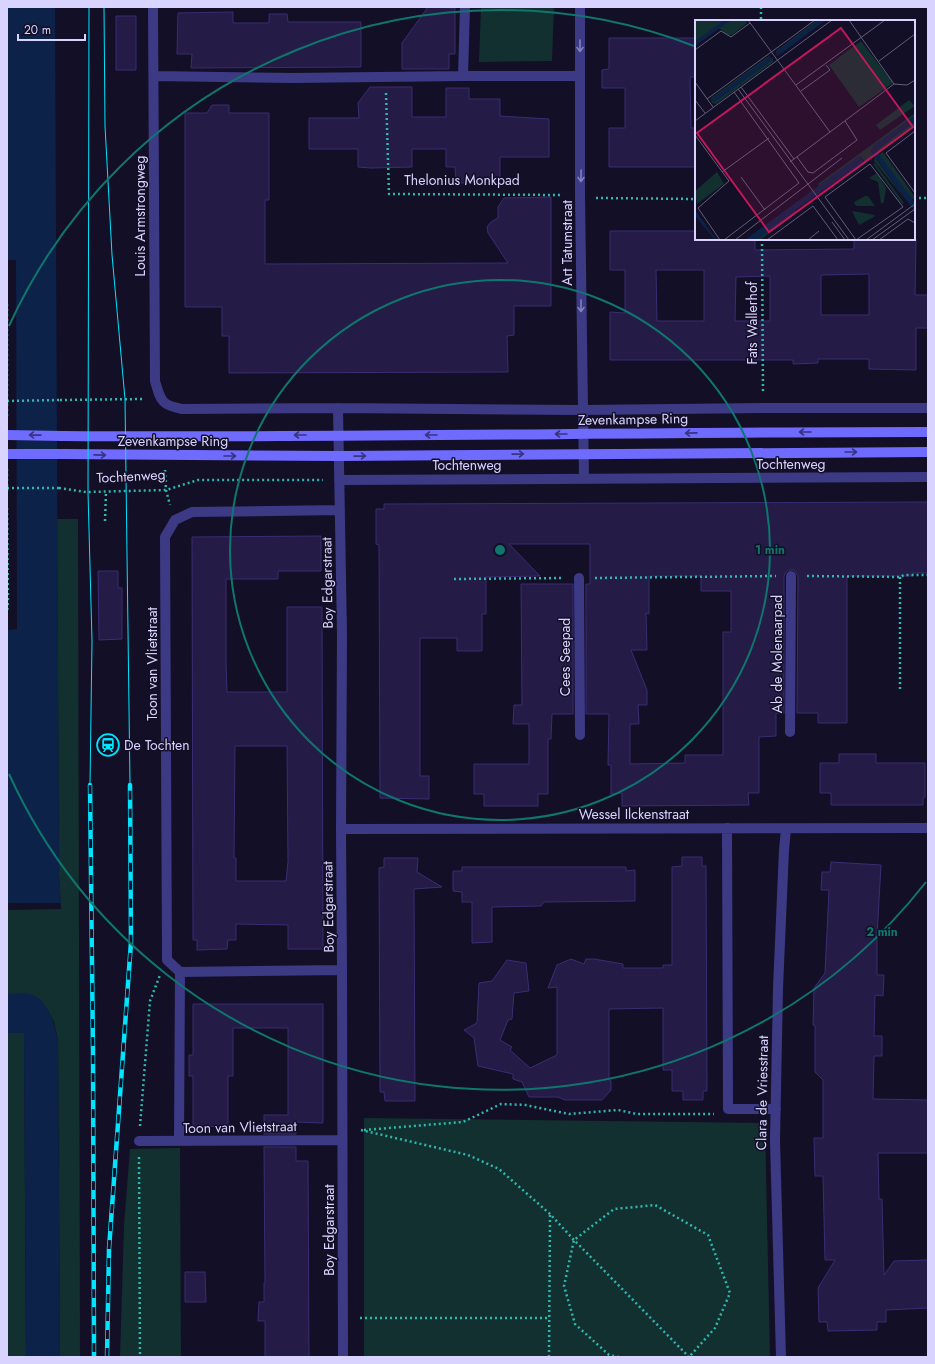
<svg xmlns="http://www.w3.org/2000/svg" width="935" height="1364" viewBox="0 0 935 1364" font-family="Jost,sans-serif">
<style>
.green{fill:#12302f}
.water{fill:#0c2248}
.building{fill:#241b47;stroke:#3b2d73;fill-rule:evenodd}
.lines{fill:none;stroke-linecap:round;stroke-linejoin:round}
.path{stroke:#2fb8b0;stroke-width:2.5;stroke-dasharray:2 3;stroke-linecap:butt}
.street{stroke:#3d3a85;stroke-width:10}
.secondary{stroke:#6f6bff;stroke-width:10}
.tram{stroke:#00e5ff;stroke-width:1}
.rail-casing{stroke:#00e5ff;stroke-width:4.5}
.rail{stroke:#130f26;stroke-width:3;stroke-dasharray:9;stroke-linecap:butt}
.path-bridge{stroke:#2fb8b0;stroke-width:2.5;stroke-dasharray:2 3;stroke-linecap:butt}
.secondary-bridge{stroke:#6f6bff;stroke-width:10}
.oneway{stroke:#837fbc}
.oneway2{stroke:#38347d}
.ring{fill:none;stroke:#0f766e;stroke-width:2}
.labels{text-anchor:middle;stroke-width:3;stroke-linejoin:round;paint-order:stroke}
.street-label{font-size:14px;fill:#d9d4ff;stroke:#130f26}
.poi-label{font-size:14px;fill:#d9d4ff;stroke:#130f26;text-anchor:start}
.inset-road{fill:none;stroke:#625e7d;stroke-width:1}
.view{fill:#c2185b;fill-opacity:0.15;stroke:#c2185b;stroke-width:2}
.inset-edge{fill:none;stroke:#d9d4ff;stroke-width:2}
.centre{fill:#0f766e;stroke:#130f26;stroke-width:2}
.ring-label{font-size:12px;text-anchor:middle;font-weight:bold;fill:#0f766e;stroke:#130f26;stroke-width:3;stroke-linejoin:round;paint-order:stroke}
</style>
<rect width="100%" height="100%" fill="#130f26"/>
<path class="green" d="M481,7H554L552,61L479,62Z
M57,519H78L80,1357H60L58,1040L54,1022L46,1007L29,994H7V910L61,909L59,875Z
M7,1033H24L26,1357H7Z
M364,1118L765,1123L770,1357H364Z
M180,1148L181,1357H120L124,1225L130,1149Z"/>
<path class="water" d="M7,7H55L59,875L61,903H7V630L17,629L16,260H7Z
M7,994C14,994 22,993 29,994C49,998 54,1024 58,1040L60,1357H26L24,1033H7Z"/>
<path class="building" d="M428,7L455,8V54H449V69H402V43Z
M233,12V23H269V14H287L288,22H361V67L191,68L192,54H177L178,13Z
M116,16H136V70H116Z
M609,38H696V77H690L691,128H696V167H609V128H625V88H602V70L609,69Z
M370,87H412V117H446V88H469V99H500V116L549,119V157H500V183H456L455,167H446V149H412V167L371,168L358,167V149H309V118H359L358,103Z
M212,105H229V113H269V200H265V264L508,263L488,233L487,227L491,222L498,218V207L504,198L551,197V306H514V335L507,336L508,372L229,373V336H222V307H185V113H207Z
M610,231H696V239H755V250L854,249V239H916L915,295H928V328H916V370L869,369V359H818V363L793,364V360H610V312L625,313V270H610ZM656,270H704V321H657ZM869,274V315H821V275ZM770,276V321H735L736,277Z
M928,502V573H913V576H847V723H818V713H797L798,576L794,570H788L786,572L784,576V713H776V736L759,737V793H748L749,805L622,806V793L611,794V765H608L609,714H586V584H590V544H509L540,576L486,577V614H482V651H457V638H420V776H429V799L380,798L379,545L376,544V509H384V504ZM649,576H701V591H731V632H723V755H685V763L630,764V724H639L638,705H647V690L631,650H647L646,613L649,614Z
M321,536V571H278V579H226V661L227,692H287V607H322L323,949H288V925L236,924V940H228L227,949L197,950V940H193L192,537ZM235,746H287L288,862L286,881H236V858H234Z
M98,571H118V588H122V639L99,640Z
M521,584H573V714H552L551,739H548V794H538V806H484V794H474V764H529V724H513L514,705H522Z
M839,754H876V763H925V797L923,798V805H831V793H820V763H839Z
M682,857H702V866H706L707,1091H703V1100H683V1091H672V1070H663V1008L609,1009V1080L611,1081V1090L602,1100H565L558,1097H529L522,1082L513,1079V1074L478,1066L474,1038L464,1030L477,1023L479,983L492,981L507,960L526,963L529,991L514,993L512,1019L508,1020L500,1040L512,1047L510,1050L530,1068L557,1055V987L548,988L557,965L571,959L584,964L586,959H594L623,964V968H663V965H672V867L682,866Z
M384,858H418L417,872L442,887L414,889L415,1101H385L384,1092H380L379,868L384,867Z
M831,862L881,865L877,936V975H884L883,996L875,995L874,1036H882V1056H874L873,1099L928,1100V1153H878L879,1199H882L884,1275L894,1261L928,1260V1308L886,1310V1322H877V1330L828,1331L827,1322H819L818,1288L835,1260H825L823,1176H815L814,1138H823V1080L815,1072V1025H813L814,988L825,973L829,890H821L822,872H830Z
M462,867H626V871L635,870V901L544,902L541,906L492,907V942L472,943V902H462V892L453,891V871H462Z
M193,1004H323V1123L296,1122V1134H264V1115H288V1028H233V1076H228V1126L193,1127V1076H189V1055H193Z
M264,1147H296V1161H308L309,1357H265V1321H258L259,1302H264V1283H265Z
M185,1272H205L206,1302H185Z"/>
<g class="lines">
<path class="path" d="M761,7V21
M386,93L389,194L563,195
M596,198L696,199
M914,198H928
M762,239L763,392
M7,304V418
M60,400L143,399
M165,470L166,490L170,505
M59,488L86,492L166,490L198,480H323
M7,491V469
M7,508L8,602L7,613
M105,521L106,492
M807,576L900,577L904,575H928
M900,577V690
M595,578L776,576
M454,579L564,578
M140,1126L150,1001L160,975
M361,1130L468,1155L499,1169L550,1214L574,1240L689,1357
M364,1130L463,1122L501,1104L525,1105L569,1114L618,1110L637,1114H714
M139,1157L140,1357
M360,1318H549
M549,1357L550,1215
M619,1357L609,1355L575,1324L564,1286L574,1240L614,1209L655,1205L708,1235L730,1293L715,1328L689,1357H687"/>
<path class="street" d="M153,7L155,381C161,401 161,405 182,409L338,408L582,410L763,408H928
M465,7L463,76H580
M580,7V196L584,479
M154,76L293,78L463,76
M338,408L342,634L341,829L342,970L343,1357
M339,480L928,477
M340,510L192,512L175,520L165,537L167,960L180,972L342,970
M579,578L580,735
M790,732L791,576
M727,828L728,1109H776
M341,829L928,828
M139,1141L342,1140
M179,1141L180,972
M781,1357L775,1140L778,988L784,850L786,829"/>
<path class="secondary" d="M62,436C351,438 639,432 928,432
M61,454L339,456L928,452"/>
<path class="tram" d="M89,7L88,492L92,641L90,785
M104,7L105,126L112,255L125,399L130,785"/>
<g class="rail-casing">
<path id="rail" d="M90,785L93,1054L94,1357
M107,1357L109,1249L131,942L130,785"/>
</g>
<use href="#rail" class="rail"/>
<path class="path-bridge" d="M7,401L60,400
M7,488H59"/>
<path class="secondary-bridge" d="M7,435L62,436
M7,454H61"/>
</g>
<defs><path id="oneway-shaft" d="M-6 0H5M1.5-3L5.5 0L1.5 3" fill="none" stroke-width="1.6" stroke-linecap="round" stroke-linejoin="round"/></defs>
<g class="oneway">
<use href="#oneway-shaft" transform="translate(580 46) rotate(90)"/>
<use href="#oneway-shaft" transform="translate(581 176) rotate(91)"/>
<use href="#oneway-shaft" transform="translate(581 306) rotate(90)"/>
</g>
<g class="oneway2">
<use href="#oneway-shaft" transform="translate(805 432) rotate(-180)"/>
<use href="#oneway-shaft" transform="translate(691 433) rotate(179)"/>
<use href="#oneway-shaft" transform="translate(561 434) rotate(180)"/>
<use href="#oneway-shaft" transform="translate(35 435) rotate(-179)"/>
<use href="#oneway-shaft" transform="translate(300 435) rotate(180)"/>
<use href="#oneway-shaft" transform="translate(431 435) rotate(180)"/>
<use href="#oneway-shaft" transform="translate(851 452)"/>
<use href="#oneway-shaft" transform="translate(518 454) rotate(-1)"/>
<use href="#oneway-shaft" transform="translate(100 455) rotate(1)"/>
<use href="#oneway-shaft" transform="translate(230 456)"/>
<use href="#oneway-shaft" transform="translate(360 456) rotate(-1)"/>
</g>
<g class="ring">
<circle cx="500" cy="550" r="270"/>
<path d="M926 882A540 540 0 0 1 9 774M9 326A540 540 0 0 1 694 46"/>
</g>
<defs>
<g id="station-ring" transform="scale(1.15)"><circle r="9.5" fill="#130f26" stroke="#00e5ff" stroke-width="1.5"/><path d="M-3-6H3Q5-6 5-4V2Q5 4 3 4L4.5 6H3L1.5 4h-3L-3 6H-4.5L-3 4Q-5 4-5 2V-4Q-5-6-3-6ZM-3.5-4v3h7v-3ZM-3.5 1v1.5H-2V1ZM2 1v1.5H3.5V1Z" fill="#00e5ff"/></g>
</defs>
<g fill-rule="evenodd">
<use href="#station-ring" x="108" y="745"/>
</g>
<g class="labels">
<g class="street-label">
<text x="462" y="185">Thelonius Monkpad</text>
<text transform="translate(140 216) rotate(-90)" y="5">Louis Armstrongweg</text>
<text transform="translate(567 243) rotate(-90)" y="5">Art Tatumstraat</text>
<text transform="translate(752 323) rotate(-90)" y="5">Fats Wallerhof</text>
<text transform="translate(633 419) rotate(-1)" y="5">Zevenkampse Ring</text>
<text x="173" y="446">Zevenkampse Ring</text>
<text x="791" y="469">Tochtenweg</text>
<text x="467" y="470">Tochtenweg</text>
<text transform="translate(131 476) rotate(-3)" y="5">Tochtenweg</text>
<text transform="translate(327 583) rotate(-91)" y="5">Boy Edgarstraat</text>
<text transform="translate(777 654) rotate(-90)" y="5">Ab de Molenaarpad</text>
<text transform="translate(565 657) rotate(-90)" y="5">Cees Seepad</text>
<text transform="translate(152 664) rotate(-90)" y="5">Toon van Vlietstraat</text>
<text x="634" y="819">Wessel Ilckenstraat</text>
<text transform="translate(328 907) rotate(-91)" y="5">Boy Edgarstraat</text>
<text transform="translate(762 1093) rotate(-89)" y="5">Clara de Vriesstraat</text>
<text transform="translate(240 1127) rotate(-1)" y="5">Toon van Vlietstraat</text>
<text transform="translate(329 1230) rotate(-90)" y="5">Boy Edgarstraat</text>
</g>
<g class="poi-label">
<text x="124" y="750">De Tochten</text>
</g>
</g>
<g transform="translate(695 20)">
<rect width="220" height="220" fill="#130f26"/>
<path d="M0,0H30L0,22ZM36,0H51L52,3L37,15H32L24,8ZM122,0H125L82,32L83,35L135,0L82,36L81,31ZM166,21L198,63L164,87L134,45ZM74,36L78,39V42L21,84L17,83L16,78ZM75,37L77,40L19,82L17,79ZM214,80L220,86L185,110L181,105ZM220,93V96L179,126L176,132L179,135L172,142L144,162L140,163L169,141L165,136L124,166L123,164ZM220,101V105L183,132L181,130ZM188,132L220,177L217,180L184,135ZM180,137L213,183L179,141ZM180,143L209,183L207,184L178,144ZM22,152L29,164L2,184L0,171ZM182,153L191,168L189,182L186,184L183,162L174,158ZM170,176H173L180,186H161L159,182ZM157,191L180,195L179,197L164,205ZM100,193L65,220H61L99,192Z" fill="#12302f" fill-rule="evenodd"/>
<path d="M29,0H36L0,26V22ZM125,0H131L84,35L81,32ZM75,37L77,40L19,82L17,79ZM220,96V101L181,130L220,183V192L176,131L179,126ZM164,136L169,142L100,190V193L61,220H50ZM0,190L21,219L20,220L0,196Z" fill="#0c2248"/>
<path class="inset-road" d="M53,0L135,112M154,0L199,64M0,30L26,11L36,17L55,3M184,41L220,14M0,62L18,87M101,65L190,0M46,67L99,139M43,69L154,220M106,71L135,50L131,45M12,79L120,0M0,80L10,93M0,101L137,0M220,111L191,133L220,173M0,115L34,161L3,188L25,220M102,137L113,152L118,153L162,120L150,101M95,142L199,64L212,65L220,60M175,144L208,187L161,220L130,177ZM27,152L74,118M46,157L70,190M137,202L150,220M29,220L104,163L39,72M40,220L147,138M72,220L118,186L143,220M113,220L124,211M171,220L220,184M177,220L220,189M184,220L213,199L220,203"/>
<path class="view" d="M146,8L218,107L74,212L2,113Z"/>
<rect width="220" height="220" class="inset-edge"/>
</g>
<circle cx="500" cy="550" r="6" class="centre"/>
<g class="ring-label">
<text x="770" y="554">1 min</text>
<text x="882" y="936">2 min</text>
</g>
<rect width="935" height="1364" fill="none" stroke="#d9d4ff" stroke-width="16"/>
<path d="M18 34v6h67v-6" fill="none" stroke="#d9d4ff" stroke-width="2"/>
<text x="24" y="34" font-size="12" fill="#d9d4ff" stroke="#130f26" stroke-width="3" paint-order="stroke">20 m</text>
</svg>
